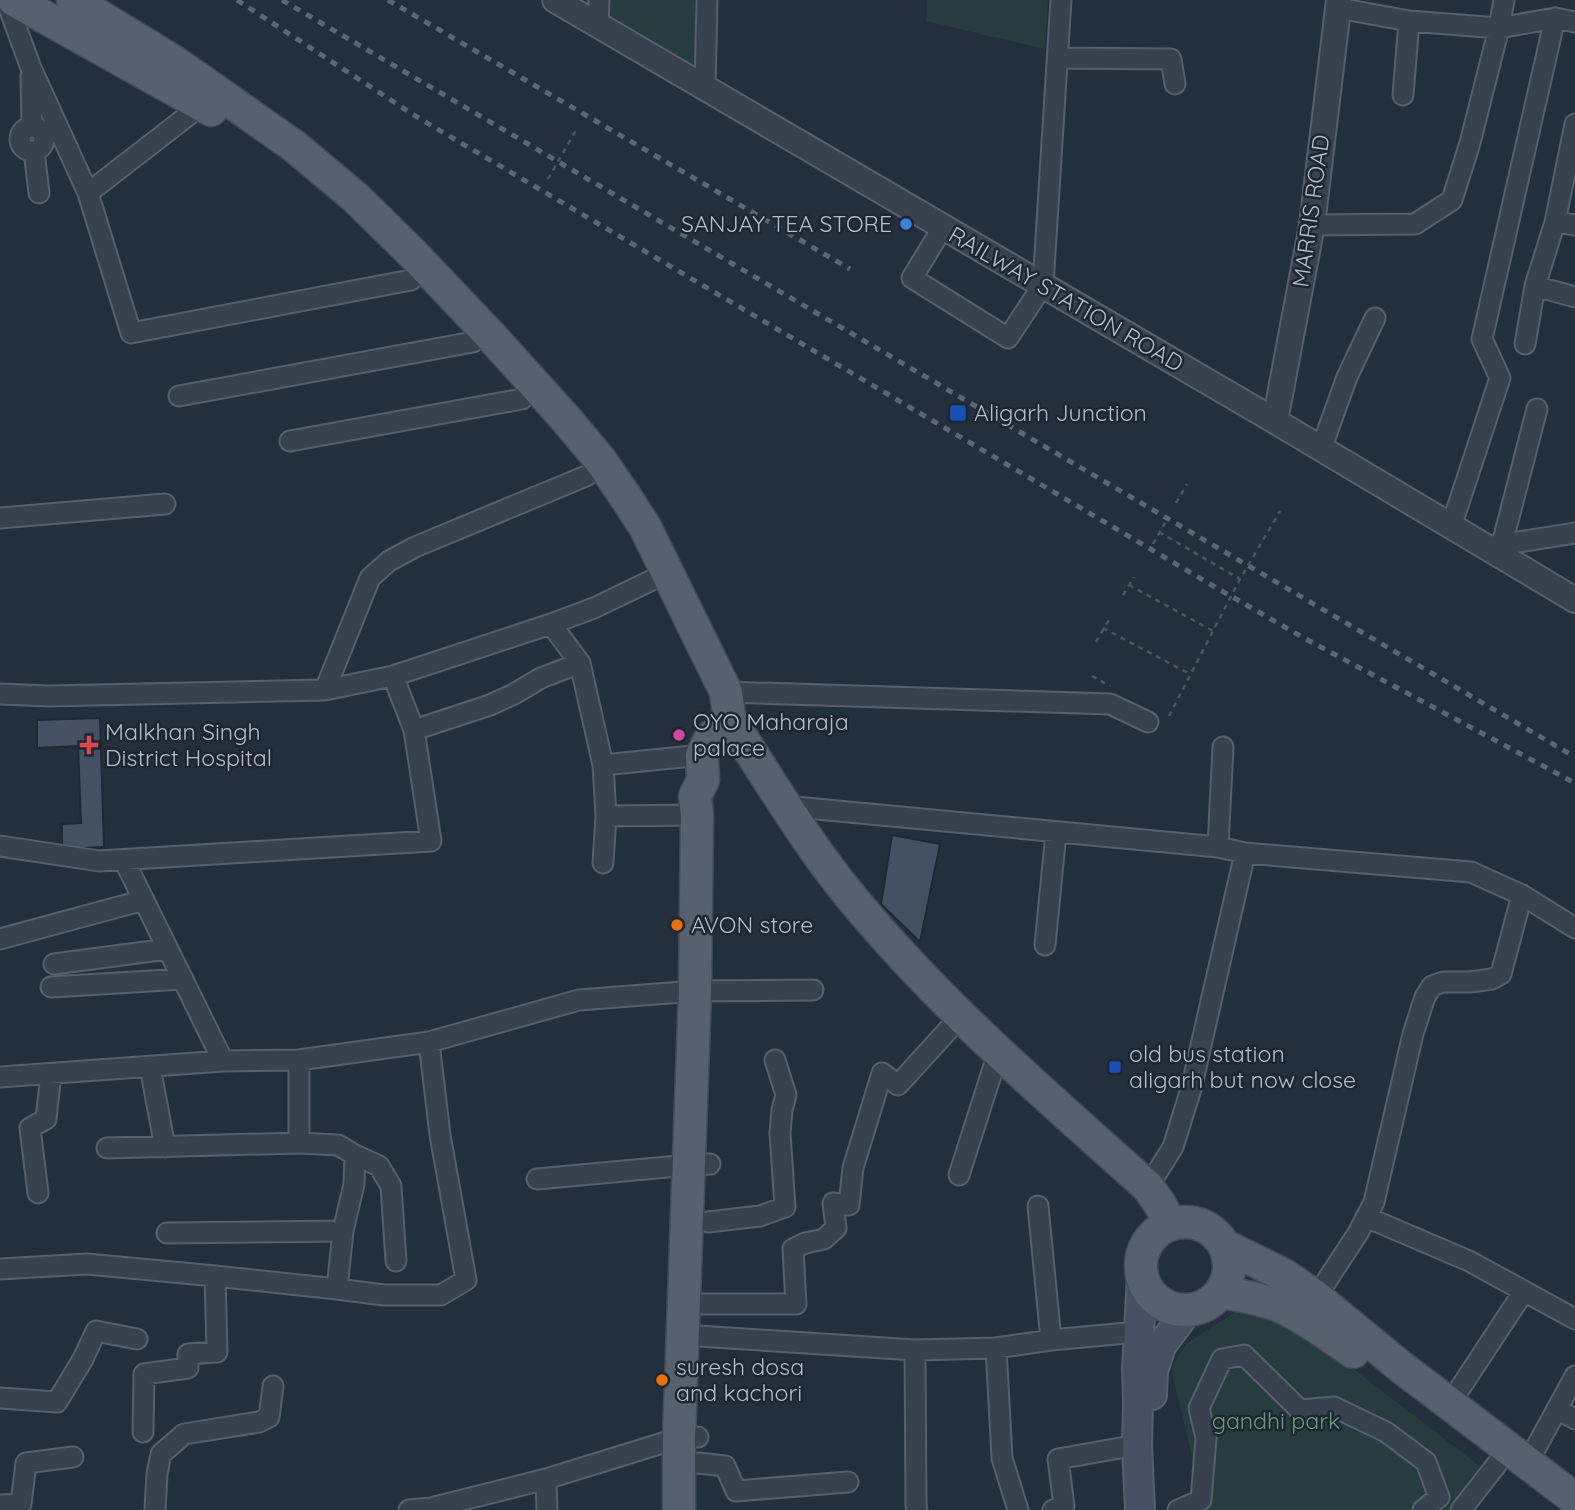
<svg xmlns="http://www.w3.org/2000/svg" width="1575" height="1510" viewBox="0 0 1575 1510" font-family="Quicksand,sans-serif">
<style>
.green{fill:#263c3f}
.building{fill:#455162;stroke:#1f2835;stroke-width:2}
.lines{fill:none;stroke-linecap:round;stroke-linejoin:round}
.minor-casing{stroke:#565f6c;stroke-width:23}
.tertiary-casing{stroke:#565f6c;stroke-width:28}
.secondary-casing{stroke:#565f6c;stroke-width:32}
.primary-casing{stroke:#414a57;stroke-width:35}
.path{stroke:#44595c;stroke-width:2.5;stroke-dasharray:5 5;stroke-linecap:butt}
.minor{stroke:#38414e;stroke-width:19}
.tertiary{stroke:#38414e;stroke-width:24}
.secondary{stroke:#465061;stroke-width:28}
.primary{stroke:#56606e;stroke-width:32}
.rail{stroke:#5a6575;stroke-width:5;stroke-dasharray:7 7;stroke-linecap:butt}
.path-bridge{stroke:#44595c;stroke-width:2.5;stroke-dasharray:5 5;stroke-linecap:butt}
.shop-dot{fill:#3f7fe0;stroke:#1d2633;stroke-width:2.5}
.transit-dot{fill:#1a4fb4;stroke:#1d2633;stroke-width:2.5}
.hotel-dot{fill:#d1479c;stroke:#1d2633;stroke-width:2.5}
.health-dot{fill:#e0444e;stroke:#1d2633;stroke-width:2.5}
.food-dot{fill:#e8710a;stroke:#1d2633;stroke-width:2.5}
.labels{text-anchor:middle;stroke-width:5;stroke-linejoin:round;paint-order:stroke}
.street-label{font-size:23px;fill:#b4bcc9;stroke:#1d2633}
.poi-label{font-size:23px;fill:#b4bcc9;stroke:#1d2633;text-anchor:start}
.park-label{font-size:23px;fill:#6b9a76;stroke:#1d2633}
</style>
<rect width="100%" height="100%" fill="#242f3e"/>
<path class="green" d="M608,0H695L696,70L607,18Z
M927,0H1048L1045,49L926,21Z
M1270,1305L1485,1470L1451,1510H1205L1175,1385L1172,1366L1186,1344L1238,1310Z"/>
<path class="building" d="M100,718L104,847L62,849V824L81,823L78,746L37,748V720Z
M892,835L940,844L920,942L881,904Z"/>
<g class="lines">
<g class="minor-casing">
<path id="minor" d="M6,0L31,68L88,193L203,104
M1504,0L1499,28L1555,18L1575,22
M598,26L599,0
M1059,58L1171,59L1175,84
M31,76L32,127
M705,89L707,0
M1403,95L1409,21
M20 139a12 12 0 1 1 24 0a12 12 0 1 1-24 0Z
M34,151L39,193
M88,193L131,333L411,280
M1555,222L1575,225
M1312,225L1415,224L1452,200L1470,143L1499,28L1409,21L1338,8
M943,227L912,278L1008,338L1043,285L1061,0
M1535,286L1575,297
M1525,344L1535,286L1555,222L1575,124
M179,396L473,342
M290,441L522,399
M1321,449L1347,377L1375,318
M0,518L165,504
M1451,527L1500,378L1482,339L1555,18
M1502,544L1537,409
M1493,546L1575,533
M551,624L580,663L603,765
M325,690L370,578L389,561L415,547L586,476
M726,692L1110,704L1148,722
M0,694L49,696L325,690L393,676L551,624L594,608L650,581
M414,730L490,705L514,694L541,678L580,663
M785,806L1218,847L1245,853L1471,872L1522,895L1575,928
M606,816L603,765L702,755
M0,846L99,861L431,841L414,730L393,676
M1218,847L1223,747
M124,860L223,1061
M603,863L606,816L697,815
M0,939L144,900
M1045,945L1056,833
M54,964L168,949
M51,987L183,979
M299,1060V1143
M150,1067L165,1147
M0,1077L223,1061L299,1060L429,1042L579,1000L695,991L813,990
M107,1148L299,1143L338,1145L355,1155L354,1184L343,1231L337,1289L215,1276L217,1352L188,1354V1368L144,1374L143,1432
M355,1155L379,1166L391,1186L396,1261
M959,1175L998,1053
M537,1179L689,1165L710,1164
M1148,1187L1173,1147L1191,1089L1245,853
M38,1193L30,1128L46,1119L51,1074
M1038,1206L1051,1340
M1366,1217L1469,1261L1575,1319
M708,1222L760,1216L785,1207L780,1133L782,1110L786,1095L775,1060
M167,1233L343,1231
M0,1269L87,1264L215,1276
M337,1289L384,1295H441L466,1280L440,1135L429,1042
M1316,1297L1358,1233L1374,1202L1413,1034L1425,997L1432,986L1443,982H1470L1492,979L1501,974L1522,895
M703,1304H796L793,1249L805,1243L824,1239L836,1228L833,1203L849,1205L853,1168L882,1073L898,1085L960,1017
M683,1335L915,1350
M996,1348L1002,1458L1018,1510
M0,1398L57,1402L83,1359L96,1331L137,1339
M1449,1405L1524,1291
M1557,1409L1575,1376
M698,1463L725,1466L736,1491L848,1482
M1527,1464L1557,1409L1575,1419
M546,1479L547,1510
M0,1505L21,1504L26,1463L73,1457
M155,1510L157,1474L161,1454L184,1434L259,1422L269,1417L273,1386
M409,1510L431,1508L546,1479L679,1438L698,1437
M917,1510L916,1505L915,1350L996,1348L1051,1340L1138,1332
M1053,1510L1064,1506L1058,1459L1137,1445
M1178,1510L1201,1500L1206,1438L1199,1408L1222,1359L1244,1355L1300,1410L1334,1407L1386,1432L1426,1462L1439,1497L1423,1510
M1461,1510L1497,1464"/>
</g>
<g class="tertiary-casing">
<path id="tertiary" d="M555,0L1275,421L1575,600
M1275,421L1312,225L1339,0"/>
</g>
<g class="secondary-casing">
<path id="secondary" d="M1152,1395L1153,1371L1161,1346L1188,1310
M1140,1510L1137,1445L1138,1402L1137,1368L1142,1276"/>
</g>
<g class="primary-casing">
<path id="primary" d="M14,0L211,110
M73,0L176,63L294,146L356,198L413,254L491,336L566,419L601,461L625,496L645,527L726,692L729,715L732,723C767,776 800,832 839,882C929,996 1040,1090 1148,1187L1161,1206L1170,1225
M1141 1266a44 44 0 1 1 88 0a44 44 0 1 1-88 0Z
M1225,1246L1284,1275L1316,1297L1401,1367L1575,1499
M1222,1292C1242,1296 1263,1299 1282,1307C1307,1319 1330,1336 1353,1352
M679,1510V1438L695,991L697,815L695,796L703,780L702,755L711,737L732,723"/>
</g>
<path class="path" d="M1176,503L1187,484
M1159,532L1240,579
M1153,544L1165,523
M1129,585L1213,631
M1123,595L1134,577
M1103,628L1190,674
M1096,642L1110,618
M1092,676L1110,686"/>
<use href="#minor" class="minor"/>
<use href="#tertiary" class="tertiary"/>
<use href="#secondary" class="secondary"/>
<use href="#primary" class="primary"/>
<path class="rail" d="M237,0L417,117L1215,587L1304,638L1575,783
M282,0L1575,757
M388,0L850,269"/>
<path class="path-bridge" d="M548,179L576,130
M1169,716L1240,579L1280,511"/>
</g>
<circle class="shop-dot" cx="906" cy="224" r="7"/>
<g class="transit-dot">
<rect x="949" y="404" width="18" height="18" rx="3.5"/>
<rect x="1108" y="1060" width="14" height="14" rx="3.5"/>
</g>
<circle class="hotel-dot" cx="679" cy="735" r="7"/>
<path class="health-dot" d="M85.5 734.5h7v7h7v7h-7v7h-7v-7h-7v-7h7z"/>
<g class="food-dot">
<circle cx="677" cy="925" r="7"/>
<circle cx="662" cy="1380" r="7"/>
</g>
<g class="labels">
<g class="street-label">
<text transform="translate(1311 211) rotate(-82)" y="8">MARRIS ROAD</text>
<text transform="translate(1066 299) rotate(30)" y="8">RAILWAY STATION ROAD</text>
</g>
<g class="poi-label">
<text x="892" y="232" text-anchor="end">SANJAY TEA STORE</text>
<text x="974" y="421">Aligarh Junction</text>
<text x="693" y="730">OYO Maharaja<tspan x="693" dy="26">palace</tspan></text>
<text x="105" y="740">Malkhan Singh<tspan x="105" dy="26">District Hospital</tspan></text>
<text x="691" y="933">AVON store</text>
<text x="1129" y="1062">old bus station<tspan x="1129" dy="26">aligarh but now close</tspan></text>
<text x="676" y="1375">suresh dosa<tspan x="676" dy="26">and kachori</tspan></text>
</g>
<g class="park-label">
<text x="1276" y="1429">gandhi park</text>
</g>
</g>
</svg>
